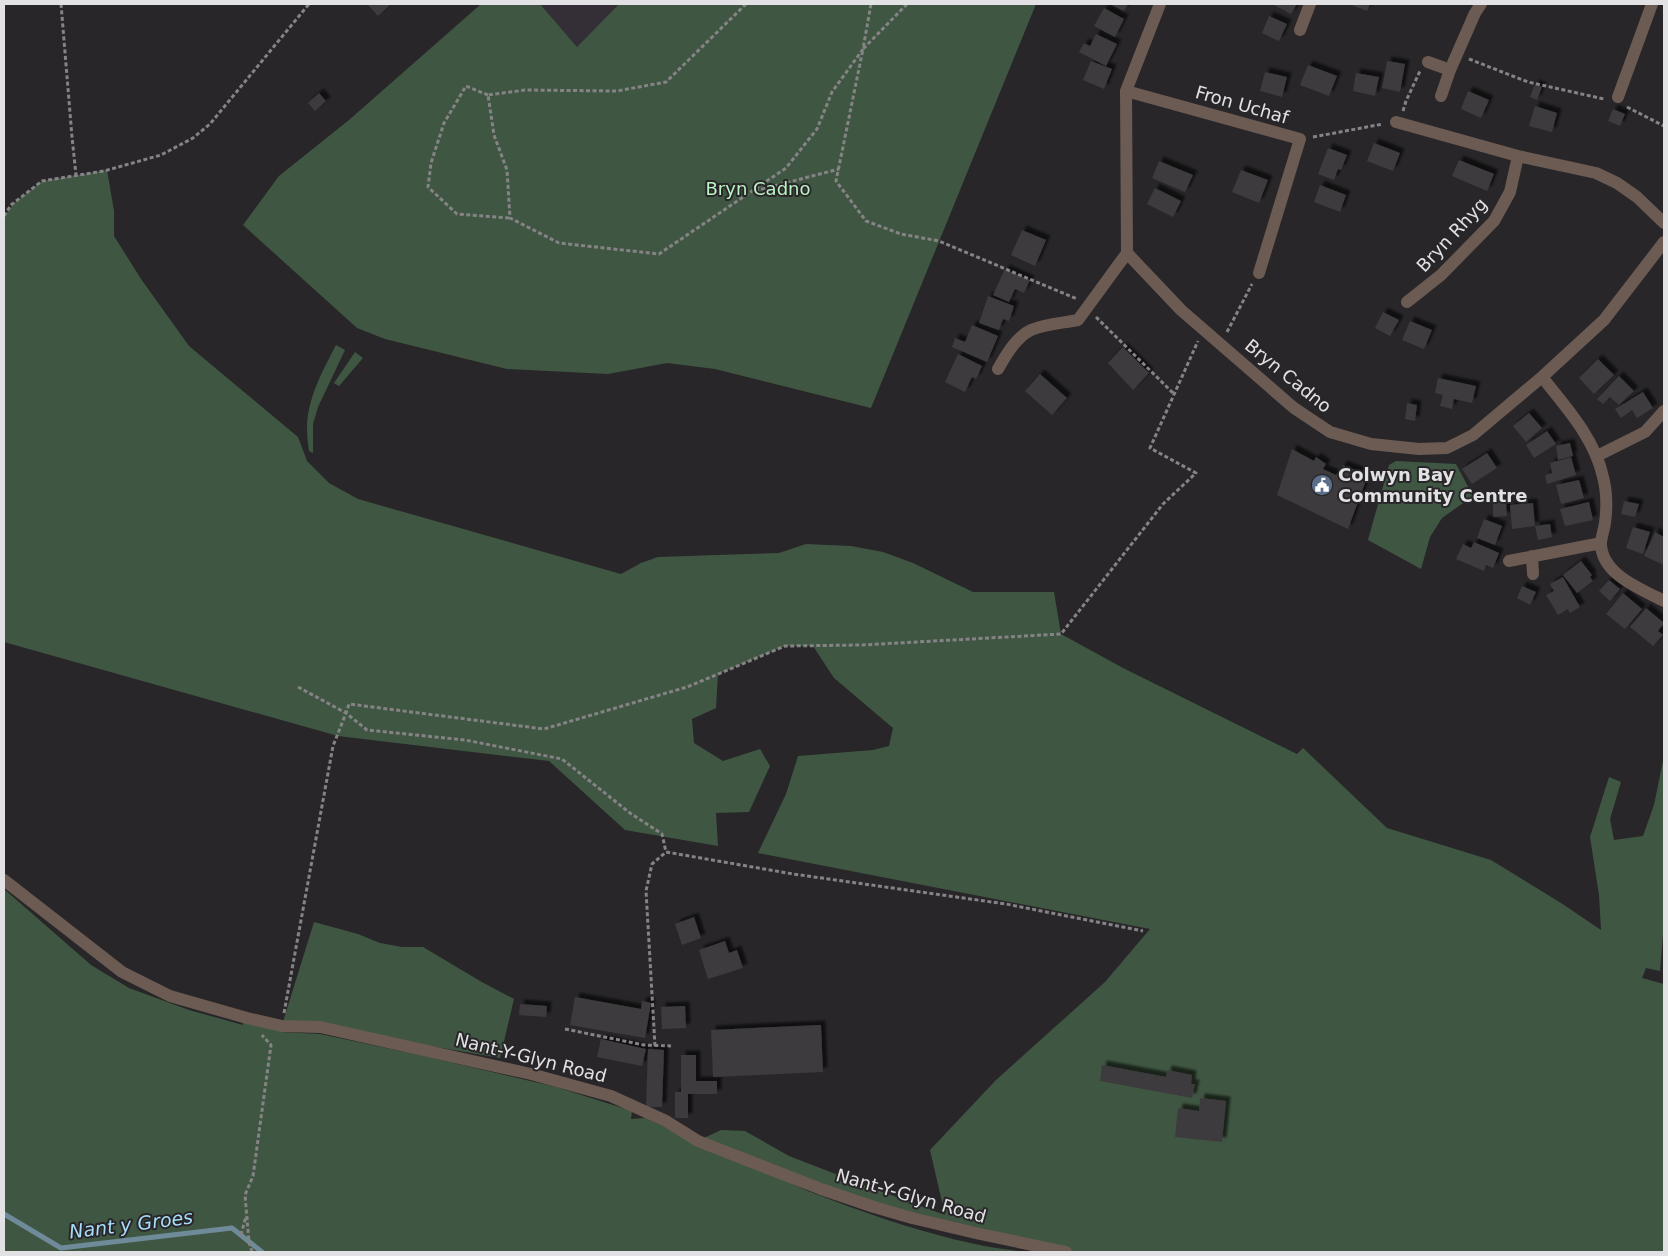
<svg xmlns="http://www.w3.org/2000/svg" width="1668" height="1256" viewBox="0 0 1668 1256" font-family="'DejaVu Sans',sans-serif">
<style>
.built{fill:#342e36}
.green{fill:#3f5742}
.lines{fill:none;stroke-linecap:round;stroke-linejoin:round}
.stream{stroke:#6f8a99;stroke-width:5}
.building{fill:#3d3b3d;filter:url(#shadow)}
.path{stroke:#858386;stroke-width:3;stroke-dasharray:4 2.5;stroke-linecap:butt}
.minor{stroke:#6b5b53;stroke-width:12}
.labels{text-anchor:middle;stroke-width:4;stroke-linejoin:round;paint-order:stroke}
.street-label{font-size:18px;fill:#e2e1e3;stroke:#282629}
.park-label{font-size:18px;fill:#bcf3c3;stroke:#282629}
.poi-label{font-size:18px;font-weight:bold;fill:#e2e1e3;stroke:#282629;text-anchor:start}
.water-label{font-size:19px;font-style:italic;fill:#a7ddf9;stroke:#282629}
</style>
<defs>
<filter id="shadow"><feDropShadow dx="4.5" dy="-4.5" stdDeviation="1" flood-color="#0009"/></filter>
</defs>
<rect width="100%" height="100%" fill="#282629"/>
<path class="built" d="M540,4H619L577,47Z"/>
<path class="green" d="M481,4H540L577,47L619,4H1036L871,408L715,369L667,363L608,374L507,369L385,339L357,328L243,225L279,176L349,120Z
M107,170L114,211V236L141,279L189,346L298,437L307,461L329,483L358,499L621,574L641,563L658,557L779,553L806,544L851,546L883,552L913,563L973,592H1054L1061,634L1123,668L1297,754L1303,748L1387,828L1491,860L1561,903L1601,930L1599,895L1590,837L1609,777L1621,782L1610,819L1614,840L1643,836L1654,805L1663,761L1664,762V922L1660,971L1646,968L1642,978L1664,984V1252H1066L943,1222L846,1193L704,1138L721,1130L745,1131L789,1156L872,1188L945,1215L930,1150L996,1080L1105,982L1150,929L758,853L786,794L798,756L873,750L889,746L893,728L834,678L813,646H785L718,674L716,708L692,719L694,743L723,761L760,749L770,766L749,812L716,813L718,846L625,830L549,761L338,736L4,642V217L14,203L42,181Z
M336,345L345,350L318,407L313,424V453L309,451C308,444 307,436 307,428C307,399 323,370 336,345Z
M355,352L363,358L339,386L334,383Z
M1396,461L1456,464L1473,496L1442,518L1430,537L1421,569L1368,540L1389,465Z
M4,889L91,965L129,988L189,1010L243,1025L241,1016L282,1025L314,922L358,934L380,943L402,947H423L480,981L514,999L500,1058L320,1027L282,1026L281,1032L320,1034L424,1056L556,1087L632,1111L631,1119L645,1118L808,1191C862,1212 918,1232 975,1244C992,1248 1010,1250 1028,1252H4Z"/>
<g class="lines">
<path class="stream" d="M4,1214L61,1248L232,1228L262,1252"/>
</g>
<path class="building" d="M367,4H391L378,16Z
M1110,4H1128L1124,11Z
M1272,4H1297L1291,14Z
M1349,4H1370L1367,11Z
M1104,8L1124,19L1115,37L1094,26Z
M1269,16L1287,24L1279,41L1262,33Z
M1096,34L1117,44L1106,66L1079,52L1084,43L1090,46Z
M1091,61L1112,69L1104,89L1083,80Z
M1387,61L1405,64L1400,92L1382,88Z
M1308,65L1337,76L1329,96L1300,85Z
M1265,72L1287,77L1282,97L1260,91Z
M1356,73L1379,77L1375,96L1353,91Z
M1535,84L1542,87L1537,100L1530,97Z
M1468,91L1489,100L1481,118L1461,109Z
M319,93L326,101L315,111L308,103Z
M1535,106L1557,113L1552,132L1529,126Z
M1613,109L1625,114L1620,126L1608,121Z
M1374,143L1400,153L1393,171L1367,161Z
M1328,148L1347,155L1341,170L1338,169L1334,180L1318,174Z
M1459,160L1494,174L1487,191L1452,176Z
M1159,161L1193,175L1185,192L1152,178Z
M1241,170L1268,180L1259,203L1232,192Z
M1320,185L1346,195L1340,212L1314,202Z
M1155,188L1181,201L1173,217L1147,204Z
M1022,230L1046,240L1035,266L1011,255Z
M1005,269L1030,280L1024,293L1015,289L1009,302L993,295Z
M988,296L1014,306L1009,321L1003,319L999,330L979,323Z
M1383,312L1399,320L1390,336L1375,328Z
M1410,321L1432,330L1424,349L1402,340Z
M972,325L998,336L987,362L952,347L955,338L965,342Z
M1123,347L1149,373L1133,390L1108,363Z
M958,354L982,366L976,379L972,377L965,392L945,382Z
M1598,359L1614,375L1594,394L1579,378Z
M1040,374L1067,398L1052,415L1025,391Z
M1619,376L1634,391L1619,405L1610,397L1603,404L1597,399Z
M1438,378L1476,386L1472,403L1454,399L1452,409L1440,406L1443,395L1435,393Z
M1643,392L1653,408L1637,418L1632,410L1621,418L1615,409Z
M1407,403L1417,405L1415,421L1405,419Z
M1529,413L1542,428L1526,442L1513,426Z
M1547,431L1556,444L1534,458L1526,445Z
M1570,443L1573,456L1558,460L1556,446Z
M1292,449L1314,461L1316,457L1326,464L1323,469L1336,475L1343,465L1368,475L1348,529L1277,495Z
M1487,453L1497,468L1472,484L1462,469Z
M1571,457L1576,475L1547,484L1545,475L1552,473L1550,463Z
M1579,480L1584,498L1561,504L1556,485Z
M1624,501L1639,504L1635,517L1621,514Z
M1493,502H1506L1507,516L1493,517Z
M1589,502L1593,520L1565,526L1560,509Z
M1533,503L1535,526L1512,529L1510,505Z
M1484,519L1502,526L1495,545L1477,538Z
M1550,524L1552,537L1538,540L1535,526Z
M1633,527L1650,532L1643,554L1626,548Z
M1655,532L1664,537V565L1644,556Z
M1474,542L1499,553L1493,568L1486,565L1484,571L1456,559L1463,544L1471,548Z
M1581,561L1592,575L1590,577L1593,581L1577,593L1563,575Z
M1563,577L1580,607L1570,613L1568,609L1558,615L1546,595L1554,591L1550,584Z
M1609,580L1620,589L1610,601L1599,591Z
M1522,586L1536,592L1530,605L1517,598Z
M1623,593L1642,609L1625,629L1606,614Z
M1646,608L1664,623L1658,631L1663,635L1653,646L1630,627Z
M694,917L701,938L682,945L675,924Z
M725,941L729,953L737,950L743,968L708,979L699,950Z
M575,997L641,1009L642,1001L651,1003L645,1038L570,1025Z
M520,1004L547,1006L546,1017L519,1015Z
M685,1006L686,1028L662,1029L661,1007Z
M821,1025L823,1072L713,1077L711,1030Z
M601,1039L646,1049L642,1066L597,1057Z
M648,1049L664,1050L662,1107H646Z
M681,1055H696V1081H717V1094H688V1118H675V1092H681Z
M1102,1065L1166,1077L1167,1070L1192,1075L1191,1084H1195L1192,1098L1100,1081Z
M1200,1098L1226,1101L1222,1142L1175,1137L1178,1108L1199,1111Z"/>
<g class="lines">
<path class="path" d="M61,4L72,137L76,175
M746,4L666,82L617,91L525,90L488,95L494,135L507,170L510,218L559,243L659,254L786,168L817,129L832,92L863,49L871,4
M907,4L863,49L836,181L866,221L901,234L939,241L1077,299
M1469,59L1528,82L1604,99
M488,95L466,86L444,123L431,163L428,187L457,214L510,218
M1627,107L1664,126
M1403,111L1406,101L1420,71
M1313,137L1383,124
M755,191L839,169
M4,216L11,205L42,181L104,171L161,155L193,138L210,124L309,4
M1096,317L1174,394
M1227,332L1252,284
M298,687L346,713L367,730L465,740L562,759L630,813L662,834L666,852
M284,1013L333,746L346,713L349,704L544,729L687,687L785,646L862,645L1061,634L1163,504L1196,473L1150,448L1198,341
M565,1029L644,1045L671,1046
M655,1046L646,891L652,864L666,852L793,874L1006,904L1143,931
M241,1235L246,1216
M252,1252L249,1242L245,1195L253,1176L271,1045L262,1035"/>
<path class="minor" d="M1160,4L1126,91L1127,253L1181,310L1294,408L1330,432L1371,444L1419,449L1447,448L1473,435L1542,377L1604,320L1664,242
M1300,30L1310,4
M1428,62L1450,70L1475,13L1481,4
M1126,91L1300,139L1259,273
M1441,96L1450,70
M1618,97L1652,4
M1396,122L1518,156L1596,173L1617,183L1637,197L1664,223
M1407,302L1441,275L1494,221L1510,192L1518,156
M998,369C1006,355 1016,337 1031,330C1045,324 1063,323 1078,320L1127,253
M1542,377C1566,407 1595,439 1603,477C1607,492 1607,508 1605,523C1604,529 1602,535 1601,542C1600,574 1641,589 1664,601
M1597,456L1645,432L1664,411
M1532,556L1533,574
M1509,561L1601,543
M4,880L122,972L170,996L247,1018L282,1026L320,1027L531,1074L611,1096L666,1121L698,1141L821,1189L874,1207L912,1218L980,1234L1066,1252"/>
</g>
<defs>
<g id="civic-disc" transform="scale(1.125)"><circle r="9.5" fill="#5c6f8a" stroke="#282629"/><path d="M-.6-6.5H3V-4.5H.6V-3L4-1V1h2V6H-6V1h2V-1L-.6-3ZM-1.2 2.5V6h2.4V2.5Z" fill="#fff"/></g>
</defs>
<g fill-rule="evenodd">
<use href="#civic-disc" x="1322" y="485"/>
</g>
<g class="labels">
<g class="street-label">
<text transform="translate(1242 105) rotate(16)" y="6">Fron Uchaf</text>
<text transform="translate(1452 235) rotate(-47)" y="6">Bryn Rhyg</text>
<text transform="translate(1288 376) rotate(39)" y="6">Bryn Cadno</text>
<text transform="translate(531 1058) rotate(14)" y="6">Nant-Y-Glyn Road</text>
<text transform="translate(911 1196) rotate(16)" y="6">Nant-Y-Glyn Road</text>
</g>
<g class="park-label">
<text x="758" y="195">Bryn Cadno</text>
</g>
<g class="poi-label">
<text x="1338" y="481">Colwyn Bay<tspan x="1338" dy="21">Community Centre</tspan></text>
</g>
<g class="water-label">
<text transform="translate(131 1224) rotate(-7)" y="7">Nant y Groes</text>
</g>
</g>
<rect width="1668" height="1256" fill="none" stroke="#e2e1e3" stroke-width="10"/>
</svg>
